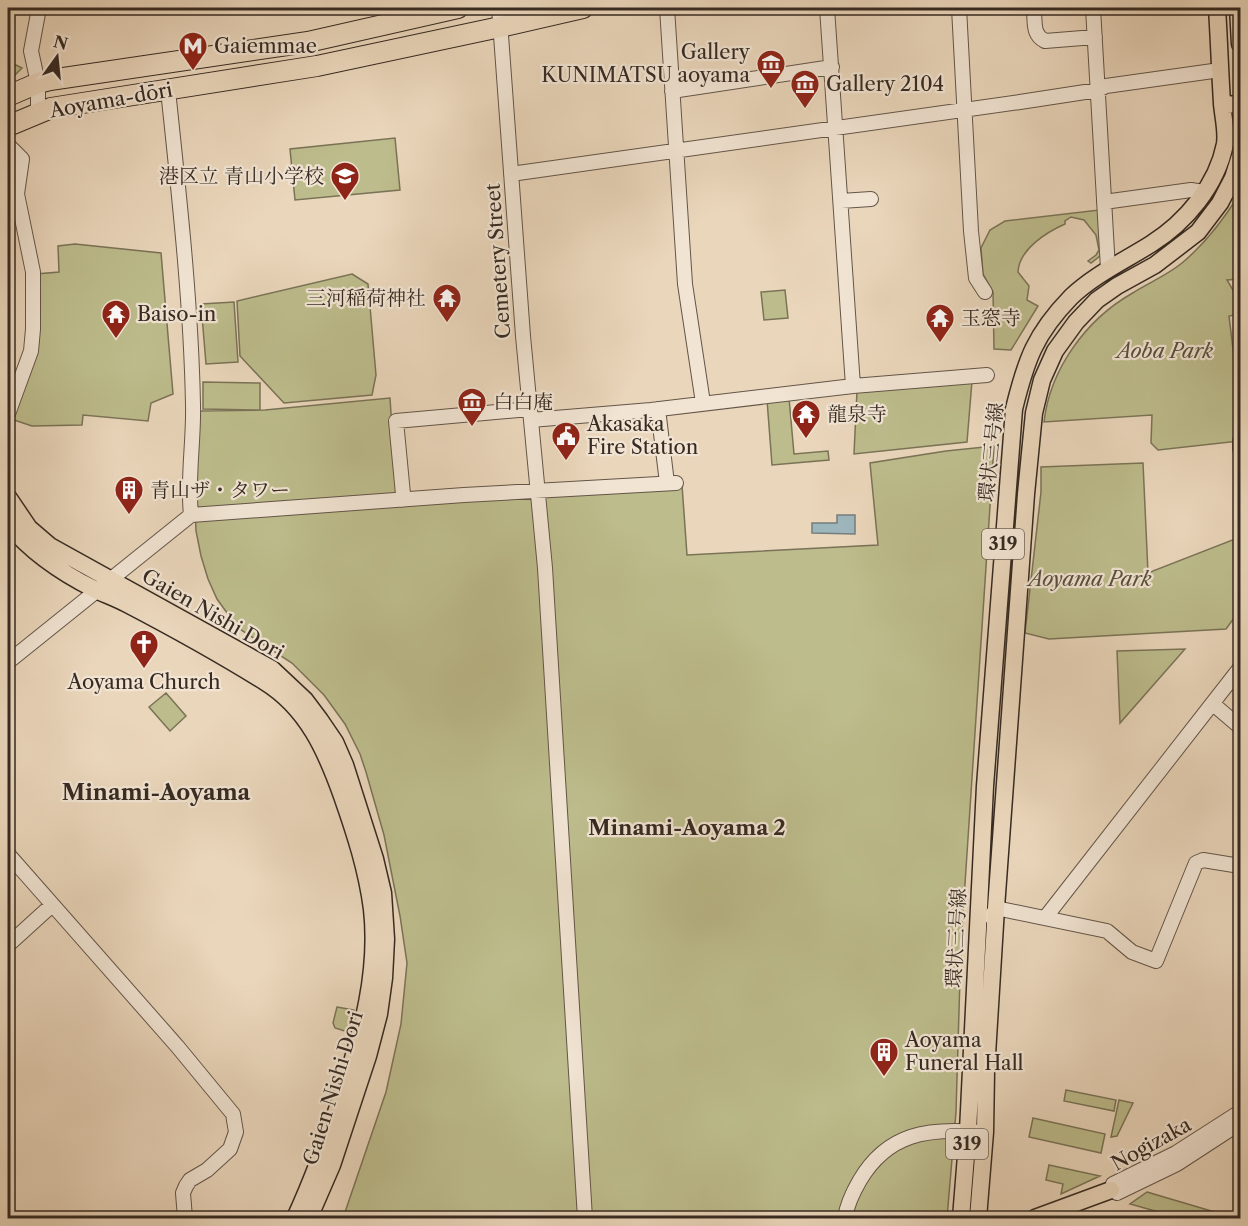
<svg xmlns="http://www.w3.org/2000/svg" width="1248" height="1226" viewBox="0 0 1248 1226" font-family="'Libre Caslon Text','Noto Serif JP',serif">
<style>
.green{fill:#bdbc8c;stroke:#7a7357;stroke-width:1.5}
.water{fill:#9db6bc;stroke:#747e7e;stroke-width:1.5}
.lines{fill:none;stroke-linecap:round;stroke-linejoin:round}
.minor-casing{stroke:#635548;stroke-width:16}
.major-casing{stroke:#362a22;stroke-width:19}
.highway-casing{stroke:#362a22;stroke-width:22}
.minor{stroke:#f1e4d3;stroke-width:14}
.major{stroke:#ead6bb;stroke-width:16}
.highway{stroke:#ead6bb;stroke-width:20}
.labels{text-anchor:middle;stroke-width:4.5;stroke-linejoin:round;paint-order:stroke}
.shield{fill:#f1e4d3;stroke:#6e6257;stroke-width:1.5}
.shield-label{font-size:18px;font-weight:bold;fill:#362a22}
.poi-label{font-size:20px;fill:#362a22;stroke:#f1e4d3;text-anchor:start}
.street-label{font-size:20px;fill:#362a22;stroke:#f1e4d3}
.park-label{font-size:20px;font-style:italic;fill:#584e3c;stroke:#f1e4d3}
.neighbourhood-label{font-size:21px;font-weight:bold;fill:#362a22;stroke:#f1e4d3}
.quarter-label{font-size:22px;font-weight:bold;fill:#362a22;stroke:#f1e4d3}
</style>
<rect width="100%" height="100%" fill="#ead6bb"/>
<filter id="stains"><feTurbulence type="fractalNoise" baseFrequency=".00333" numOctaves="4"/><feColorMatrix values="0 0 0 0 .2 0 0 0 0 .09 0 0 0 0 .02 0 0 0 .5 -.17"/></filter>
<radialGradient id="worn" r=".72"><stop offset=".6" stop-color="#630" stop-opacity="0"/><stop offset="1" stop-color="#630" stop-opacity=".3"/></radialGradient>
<path class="green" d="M8,61L22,68L8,82Z
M395,138L400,190L295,200L290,149Z
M1240,193V279L1227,280L1240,302V314L1229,316L1234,357H1240V449L1239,441L1158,450L1151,443L1152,415L1044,422C1050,369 1086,320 1131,294C1148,283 1166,276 1182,263C1206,243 1224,219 1240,193Z
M1099,210L1102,252L1100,256L1091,263L1088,261L1096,255L1099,250L1096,235L1084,220L1071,217L1065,221V224C1047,232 1019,249 1018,272L1029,286L1027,300L1038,306L1011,350L994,349L993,292L983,274L981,248L990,230L1005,221Z
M75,244L161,253L173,394L151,403L148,421L83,415L82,425L32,426L8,418L29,367L36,274L59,272L58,246Z
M352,274L368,284L376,375L372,395L284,403L240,356L237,301Z
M785,290L788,318L764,320L761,292Z
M234,302L238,362L206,364L201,304Z
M972,381L967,442L854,454L857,391Z
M203,382L260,383V410L203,409Z
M390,398L397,506L682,485L687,555L878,545L870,463L946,451L994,446L961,944L956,1112L947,1218H343L386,1092L401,1024L407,963L400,916L384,835L366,772L360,754L345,724L324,695L292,663L238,628L217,599L208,579L201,556L196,531L195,504L197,411L265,410Z
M789,398L794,454L828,451L829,460L772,465L767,400Z
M1143,463L1148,573L1240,537V610L1226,629L1049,639L1025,633L1041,492V467Z
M1185,649L1120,723L1117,651Z
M166,693L186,716L170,731L149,707Z
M337,1007L354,1010L348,1032L335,1028L333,1023Z
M1066,1090L1116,1100L1114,1111L1064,1101Z
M1119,1100L1133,1103L1117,1136L1111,1137Z
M1033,1118L1105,1134L1101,1153L1029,1137Z
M1049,1165L1100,1176L1061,1194L1063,1184L1046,1180Z
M1147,1192L1235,1218H1180L1130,1204Z"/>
<path class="water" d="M837,515H855V534L812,533V523H837Z"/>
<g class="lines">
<g class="minor-casing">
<path id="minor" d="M499,8L523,336L545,568L585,1218
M667,8L685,284L703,403
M827,8L853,386
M959,8L971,231L976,278L985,292
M1093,8L1108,269
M1034,11C1035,24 1033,35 1045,41L1095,37
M168,90C179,195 191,300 193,405C194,441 187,479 191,515
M672,91L832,67
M38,112V83L31,51L39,8
M8,145L22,159L17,194L33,272V329L31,351L8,414
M511,174L1020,102L1098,90L1106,86L1220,70
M841,201L871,199
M1104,202L1191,190L1204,192
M658,409L667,483
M531,420L651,410L853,386L987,375
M1240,440V449
M402,500L403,494L396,421L530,409
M8,662L191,515L464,495L676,483
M1213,704L1240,727
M8,854L177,1046L233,1114L236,1132L230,1149L207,1170L190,1180L186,1186L183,1193L185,1218
M991,917L996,908L1107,931L1132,952L1156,961L1196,863L1203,860L1240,866
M1045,918L1240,668
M8,945L52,905
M1240,1112L1176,1153L1113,1184L1117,1193L1177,1164L1240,1123
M845,1218C847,1204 853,1192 860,1180C888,1133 928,1128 978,1132"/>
</g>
<g class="major-casing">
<path id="major" d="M1238,8L1240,44
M1222,105L1240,104
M8,497L29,528L50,546L272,669L305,700L320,720L335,742L345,765L375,859L383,893L386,939L384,978L379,1014L368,1056L332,1165L309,1218
M8,524C31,552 60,572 94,589C104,594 116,598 127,604C173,628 220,654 265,682C307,708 326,751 342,796C355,833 367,870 372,909C379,972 362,1032 343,1091C329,1135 314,1177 295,1218
M961,1218L968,1131L985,786L1014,409C1026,360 1035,334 1071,297C1094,275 1124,261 1151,244C1186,222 1217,185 1225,144C1227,131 1223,117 1222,103C1220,71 1219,39 1217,8
M978,1218L985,1132L986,1071L996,908L1026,494L1034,413L1042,380L1055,351L1076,322L1097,300L1117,286L1155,265L1198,232L1220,203L1233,178L1240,156
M1035,1218L1111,1190"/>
</g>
<g class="highway-casing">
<path id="highway" d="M8,96L38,83L50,80L308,42L458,8
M8,126L51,108L317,66L500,27L583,8"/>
</g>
<use href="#minor" class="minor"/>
<use href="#major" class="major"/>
<use href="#highway" class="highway"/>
</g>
<defs>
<g id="metro-pin" transform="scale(1.5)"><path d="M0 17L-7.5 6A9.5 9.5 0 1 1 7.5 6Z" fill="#8f2418" stroke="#f1e4d3"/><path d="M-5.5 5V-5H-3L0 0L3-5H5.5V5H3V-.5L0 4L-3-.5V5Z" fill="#fff"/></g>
<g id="museum-pin" transform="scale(1.5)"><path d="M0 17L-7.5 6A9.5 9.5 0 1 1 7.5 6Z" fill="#8f2418" stroke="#f1e4d3"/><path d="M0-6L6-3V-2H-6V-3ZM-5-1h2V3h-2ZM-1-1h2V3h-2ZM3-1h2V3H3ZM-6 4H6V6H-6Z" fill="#fff"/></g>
<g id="school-pin" transform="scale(1.5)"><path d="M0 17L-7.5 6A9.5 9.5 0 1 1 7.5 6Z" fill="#8f2418" stroke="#f1e4d3"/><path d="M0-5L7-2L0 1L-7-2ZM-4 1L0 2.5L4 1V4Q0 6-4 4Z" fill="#fff"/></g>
<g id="temple-pin" transform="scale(1.5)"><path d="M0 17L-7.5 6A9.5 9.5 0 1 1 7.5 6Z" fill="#8f2418" stroke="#f1e4d3"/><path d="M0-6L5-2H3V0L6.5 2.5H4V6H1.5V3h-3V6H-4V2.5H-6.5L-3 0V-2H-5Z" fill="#fff"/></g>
<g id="civic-pin" transform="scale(1.5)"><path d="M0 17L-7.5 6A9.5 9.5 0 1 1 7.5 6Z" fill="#8f2418" stroke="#f1e4d3"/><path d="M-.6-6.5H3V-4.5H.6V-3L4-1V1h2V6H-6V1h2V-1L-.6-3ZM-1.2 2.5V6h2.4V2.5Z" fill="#fff"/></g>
<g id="building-pin" transform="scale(1.5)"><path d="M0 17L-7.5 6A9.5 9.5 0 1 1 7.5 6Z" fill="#8f2418" stroke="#f1e4d3"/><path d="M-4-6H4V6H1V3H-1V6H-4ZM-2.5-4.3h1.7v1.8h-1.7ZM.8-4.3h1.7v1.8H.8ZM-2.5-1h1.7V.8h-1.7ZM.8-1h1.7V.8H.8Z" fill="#fff"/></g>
<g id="church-pin" transform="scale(1.5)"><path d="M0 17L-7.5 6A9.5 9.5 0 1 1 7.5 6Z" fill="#8f2418" stroke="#f1e4d3"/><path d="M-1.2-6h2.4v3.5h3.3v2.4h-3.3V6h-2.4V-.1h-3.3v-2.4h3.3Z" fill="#fff"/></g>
</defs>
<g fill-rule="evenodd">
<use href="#metro-pin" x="193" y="46"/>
<use href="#museum-pin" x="771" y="64"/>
<use href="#museum-pin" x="805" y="84"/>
<use href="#school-pin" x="345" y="176"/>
<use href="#temple-pin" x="447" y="298"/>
<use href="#temple-pin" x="116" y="314"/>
<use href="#temple-pin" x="940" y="318"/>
<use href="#museum-pin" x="472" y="402"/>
<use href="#temple-pin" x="806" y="414"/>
<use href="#civic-pin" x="566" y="436"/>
<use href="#building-pin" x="129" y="490"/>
<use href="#church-pin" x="144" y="644"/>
<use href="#building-pin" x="884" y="1052"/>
</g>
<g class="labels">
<g class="shield">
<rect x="982" y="529" width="42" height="30" rx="4.5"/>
<rect x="946" y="1129" width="42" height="30" rx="4.5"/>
</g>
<g class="shield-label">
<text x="1003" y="550">319</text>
<text x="967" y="1150">319</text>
</g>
<g class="poi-label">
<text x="214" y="53">Gaiemmae</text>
<text x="750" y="59" text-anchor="end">Gallery<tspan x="750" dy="23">KUNIMATSU aoyama</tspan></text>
<text x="826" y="91">Gallery 2104</text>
<text x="324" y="183" text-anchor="end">港区立 青山小学校</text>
<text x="426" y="305" text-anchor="end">三河稲荷神社</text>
<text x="137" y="321">Baiso-in</text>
<text x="961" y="325">玉窓寺</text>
<text x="493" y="409">白白庵</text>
<text x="827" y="421">龍泉寺</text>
<text x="587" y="431">Akasaka<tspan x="587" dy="23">Fire Station</tspan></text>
<text x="150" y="497">青山ザ・タワー</text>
<text x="144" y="689" text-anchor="middle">Aoyama Church</text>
<text x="905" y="1047">Aoyama<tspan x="905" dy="23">Funeral Hall</tspan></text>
</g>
<g class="street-label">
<text transform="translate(111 100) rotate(-10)" y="7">Aoyama-dōri</text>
<text transform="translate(498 261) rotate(-94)" y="7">Cemetery Street</text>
<text transform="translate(991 452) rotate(-84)" y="7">環状三号線</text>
<text transform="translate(213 614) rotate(30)" y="7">Gaien Nishi Dori</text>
<text transform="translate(956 938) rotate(-87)" y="7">環状三号線</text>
<text transform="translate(333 1088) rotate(-73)" y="7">Gaien Nishi Dori</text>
<text transform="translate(1151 1144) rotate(-29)" y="7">Nogizaka</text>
</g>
<g class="park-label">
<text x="1165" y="358">Aoba Park</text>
<text x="1090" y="586">Aoyama Park</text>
</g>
<g class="neighbourhood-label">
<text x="687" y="835">Minami-Aoyama 2</text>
</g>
<g class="quarter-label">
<text x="156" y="800">Minami-Aoyama</text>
</g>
</g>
<rect width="1248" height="1226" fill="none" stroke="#ead6bb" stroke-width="30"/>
<rect x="9" y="9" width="1230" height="1208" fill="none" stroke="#362a22" stroke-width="3"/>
<rect x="15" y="15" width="1218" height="1196" fill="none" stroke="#362a22" stroke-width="1.5"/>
<g transform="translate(57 57) rotate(15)" stroke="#f1e4d3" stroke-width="4.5" paint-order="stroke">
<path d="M0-4.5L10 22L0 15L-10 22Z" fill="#362a22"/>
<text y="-9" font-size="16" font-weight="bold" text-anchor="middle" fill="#362a22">N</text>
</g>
<rect width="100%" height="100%" filter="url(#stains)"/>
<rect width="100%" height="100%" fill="url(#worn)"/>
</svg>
